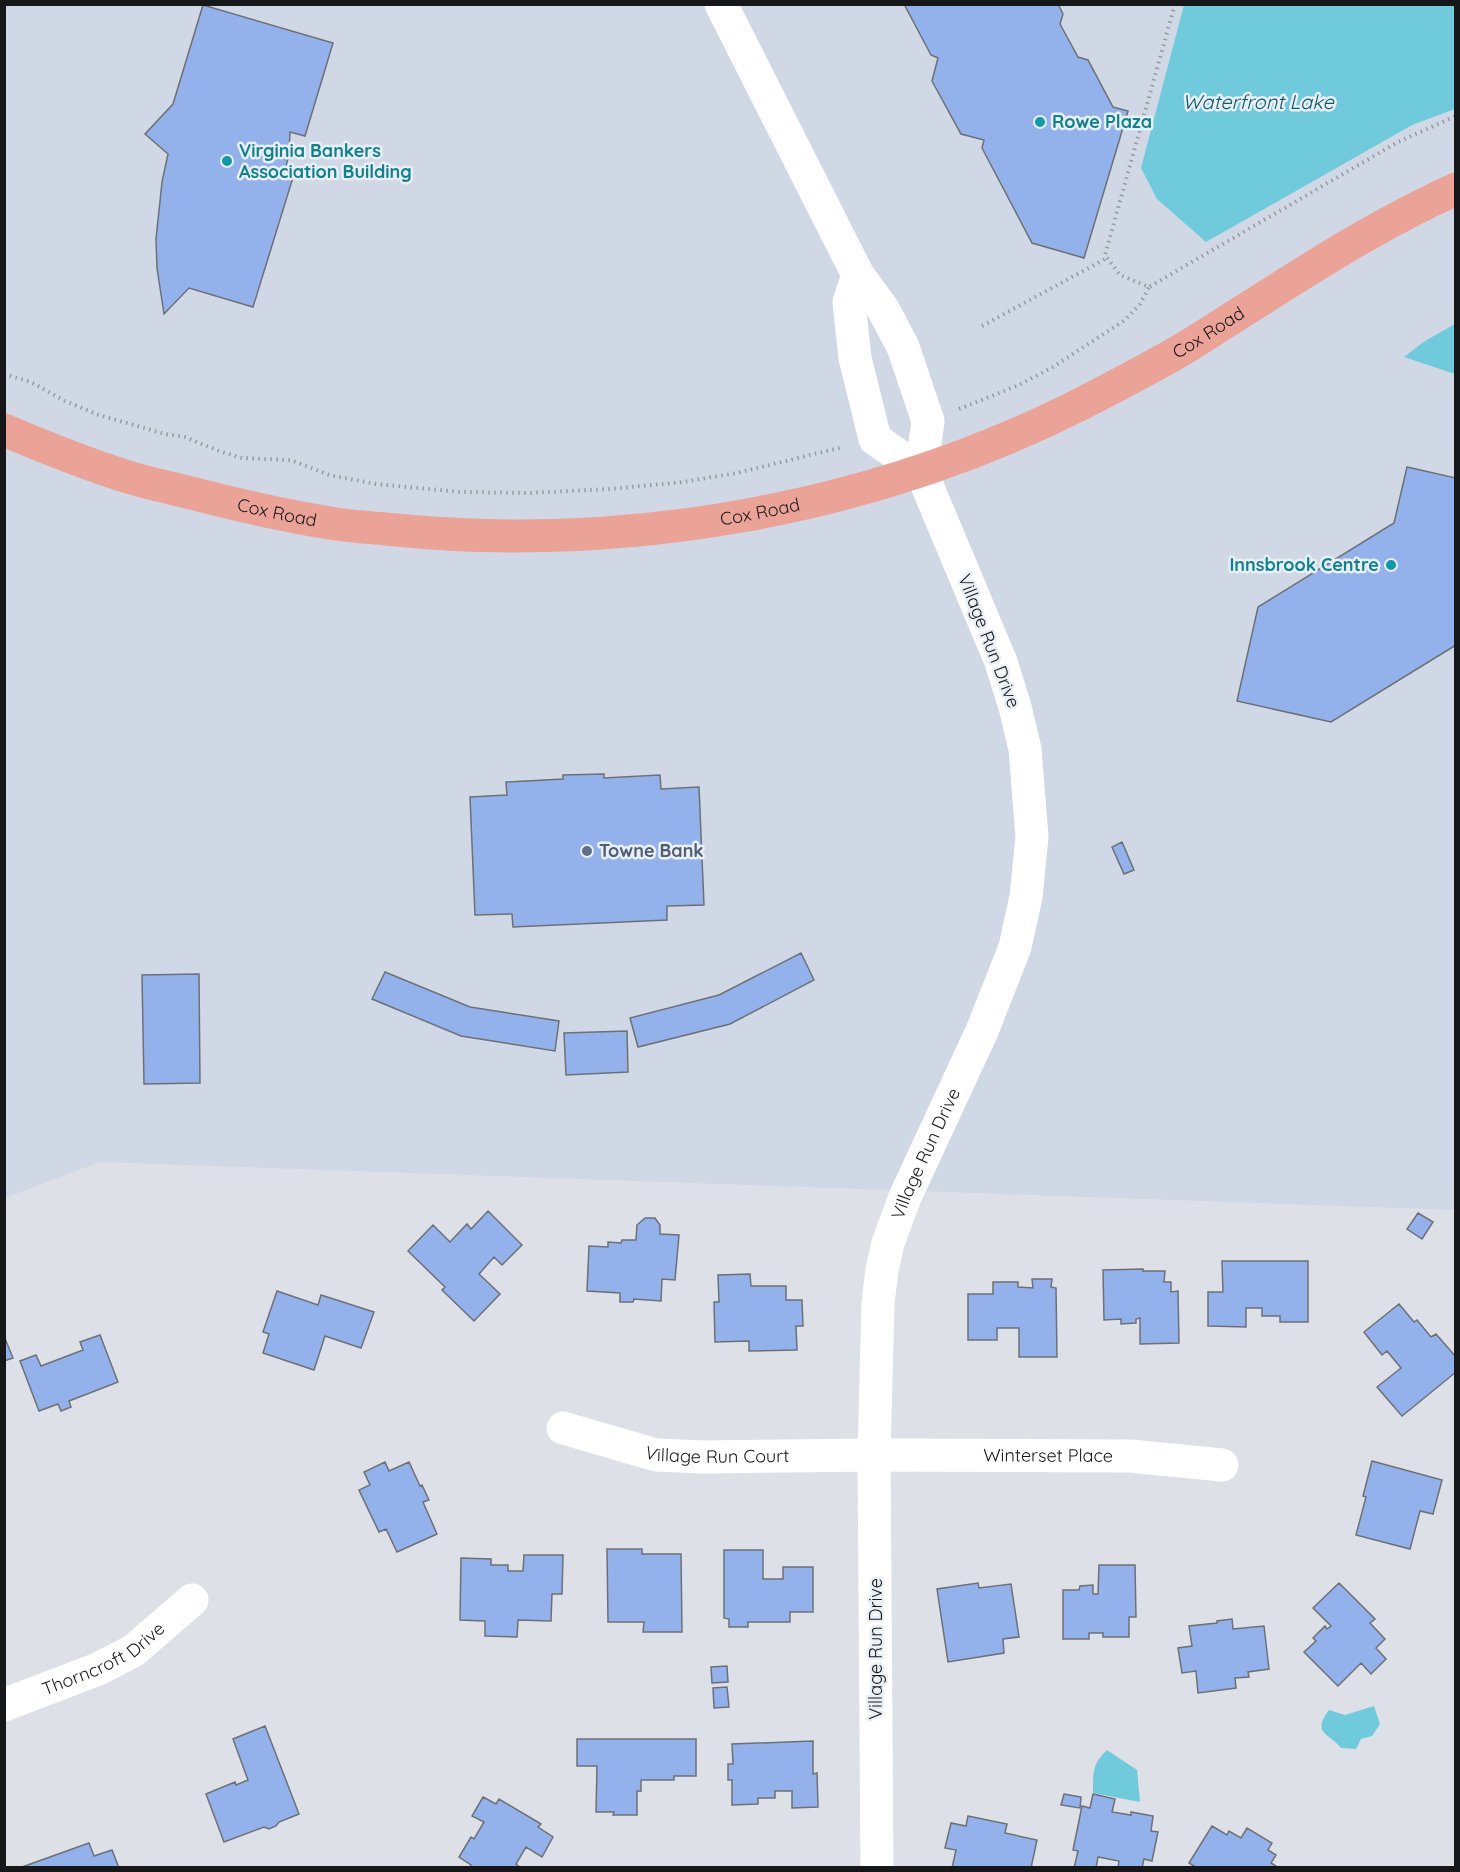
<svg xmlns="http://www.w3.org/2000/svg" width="1460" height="1872" viewBox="0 0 1460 1872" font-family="Quicksand,sans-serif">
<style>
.built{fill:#d0d8e5}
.water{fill:#6fcadc}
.building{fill:#93b2ec;stroke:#6d7076;stroke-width:1.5}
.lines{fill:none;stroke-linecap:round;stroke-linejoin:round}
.path{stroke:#979a9f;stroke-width:4;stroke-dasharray:1.5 4.5;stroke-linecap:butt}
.minor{stroke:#fff;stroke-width:33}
.major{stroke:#eba398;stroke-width:33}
.culture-dot{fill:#0f9aa8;stroke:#eaeef5;stroke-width:2}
.service-dot{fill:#5c6f8a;stroke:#eaeef5;stroke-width:2}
.labels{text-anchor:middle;stroke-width:5;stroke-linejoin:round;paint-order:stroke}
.culture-label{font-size:18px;font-weight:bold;fill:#0d838f;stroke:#eaeef5;text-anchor:start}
.street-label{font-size:18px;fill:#151719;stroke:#eaeef5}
.service-label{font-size:18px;font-weight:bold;fill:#4e5e75;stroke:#eaeef5;text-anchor:start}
.water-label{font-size:20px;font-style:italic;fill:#095b67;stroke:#eaeef5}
</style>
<rect width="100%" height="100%" fill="#dde1e7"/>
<path class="built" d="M5,5H1455V1210L100,1162L5,1198Z"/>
<path class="water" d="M1184,5H1455V109L1412,125L1206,242L1157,199L1141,168Z
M1455,324V374L1404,357L1425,341Z
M1374,1706L1380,1724L1372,1736L1361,1739L1356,1749L1341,1748C1329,1733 1311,1734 1329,1710L1345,1715Z
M1107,1750L1137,1770L1140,1802L1093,1793C1093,1773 1092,1764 1107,1750Z"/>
<path class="building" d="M904,4H1058L1063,14L1060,24L1078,57L1088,60L1113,107L1128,111L1084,258L1032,243L982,148L984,140L961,134L932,81L938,58L931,55Z
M203,5L333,43L305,136L290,132L289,151L286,168L295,171L253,307L189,288L164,314L157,268L156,239L162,182L168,154L145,134L173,104Z
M1407,467L1456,478V645L1331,722L1237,701L1258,607L1394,523Z
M604,774V778L660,775L661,789L699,787L704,905L667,906V920L513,927L512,914L475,915L470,797L507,795L506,782L563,779V775Z
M1122,842L1134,870L1124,874L1112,847Z
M801,953L814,980L730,1024L638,1047L630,1018L719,995Z
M385,972L470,1007L559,1021L555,1051L461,1036L372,999Z
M199,974L200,1083L144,1084L142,975Z
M627,1031L628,1072L566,1075L564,1033Z
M488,1211L522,1245L502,1265L494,1257L479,1274L500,1294L474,1321L442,1290L445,1287L408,1251L433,1225L450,1242L467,1224L471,1229Z
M1418,1213L1433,1222L1422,1239L1407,1229Z
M645,1218H655L660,1225V1234L679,1235L675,1280L662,1279L661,1301L634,1299L633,1302H620V1293L587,1291L589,1246L608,1247V1242L621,1243L622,1240H636L637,1225Z
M1222,1261H1308V1322H1280V1316H1262V1308H1246V1327L1208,1326V1292H1223Z
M1143,1269V1271H1165L1164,1282H1171V1292L1178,1291L1179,1343L1140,1344V1318L1136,1319V1323L1121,1324V1319L1104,1320L1103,1270Z
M750,1274L751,1286H786V1300H802L803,1326H796L797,1350L749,1351V1341L715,1342L714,1302H719L718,1275Z
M1032,1279H1052L1051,1287L1056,1288L1057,1357H1019V1328H997V1340H968V1294H993V1282H1018V1287L1033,1288Z
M277,1291L318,1305L321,1295L374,1312L361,1348L325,1336L314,1370L263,1353L269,1334L263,1332Z
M1399,1304L1414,1322L1417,1320L1431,1337L1436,1334L1456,1357V1372L1402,1416L1377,1387L1401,1368L1387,1351L1382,1355L1364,1332Z
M100,1335L118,1382L69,1401L71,1407L61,1411L58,1404L39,1411L20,1361L36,1355L41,1366L83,1350L80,1342Z
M4,1336L13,1358L4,1361Z
M1372,1461L1442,1480L1433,1514L1420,1511L1410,1549L1356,1535L1366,1497L1363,1496Z
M385,1462L389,1471L409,1462L420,1486L422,1485L429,1500L423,1502L437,1534L397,1552L386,1529L379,1532L359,1490L370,1485L364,1472Z
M607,1549H642V1554H681L682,1632H643L644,1622H608Z
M724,1550H763V1579H783V1567H813V1612H790V1622H748V1627H729V1619L724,1618Z
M524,1555H563L562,1594H552L551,1621L518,1620L517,1637L485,1636V1621L460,1620L461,1558L491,1559V1565H508V1571H523Z
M1099,1565H1135L1136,1617H1129V1637H1103V1633H1089V1639H1063V1590H1079L1080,1586L1093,1585V1594H1098Z
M978,1583L979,1588L1011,1584L1019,1637L1003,1639L1004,1653L948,1662L937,1589Z
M1339,1583L1375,1619L1370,1623L1385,1639L1376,1648L1386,1659L1371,1674L1361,1663L1338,1686L1304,1652L1316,1641L1313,1638L1325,1626L1327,1629L1331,1626L1313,1608Z
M1232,1619L1233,1629L1264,1626L1269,1669L1248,1672L1249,1677L1235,1678L1236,1688L1198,1693L1196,1671L1182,1673L1178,1648L1192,1646L1189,1626L1217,1623V1621Z
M727,1666L728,1682L712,1683L711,1667Z
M727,1687L729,1707L714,1708L713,1688Z
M265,1726L299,1814L279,1822L276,1826L269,1829L264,1827L224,1842L206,1794L235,1782L236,1785L248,1780L233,1739Z
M577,1739H696V1776H674V1780H641V1791H637V1815H613L614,1812H596L597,1766H577Z
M813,1741V1774L817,1773L818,1807L792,1808V1791H775V1798H758V1804L732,1805V1780H728V1764H733L732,1744Z
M1064,1794L1081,1797L1080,1808L1061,1805Z
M1093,1794L1115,1799L1112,1812L1131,1815V1812L1153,1816L1151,1831L1158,1832L1152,1861L1144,1859L1142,1868H1118L1119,1861L1098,1857L1096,1868H1074L1078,1851L1073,1850L1082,1806L1090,1808Z
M483,1797L496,1804L499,1799L541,1824L538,1827L553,1837L542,1857L526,1847L516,1864L521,1868H470L471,1865L459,1857L471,1837L474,1839L484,1822L472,1816Z
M968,1816L1007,1824L1005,1833L1037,1840L1031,1868H952L956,1850L945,1848L951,1823L966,1826Z
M1212,1826L1227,1835L1229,1831L1241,1838L1247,1828L1272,1843L1268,1850L1276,1855L1271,1863L1279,1868H1197L1189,1863Z
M89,1843L94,1856L112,1850L119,1868L22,1867Z"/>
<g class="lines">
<path class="path" d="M1175,4L1105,255L1120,275L1149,287L1398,142L1456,116
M982,326L1107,258
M4,374L31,382L65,401L99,415L165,434L185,437L219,451L242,458L291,460L329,475L376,484L461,492L528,493L610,489L683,482L737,473L843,447
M959,409L1019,385L1053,367L1125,320L1140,304L1149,287"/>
<g class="minor">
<path d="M721,4L858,275L883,309L903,347L928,421L921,471"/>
<path d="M858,275L849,302L855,358L875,439L921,471"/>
<path id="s1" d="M563,1428L656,1455L704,1457L874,1455L1130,1456L1222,1465"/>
<path id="s2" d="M4,1705L98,1669L133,1651L192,1600"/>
<path id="s3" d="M877,1868L874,1455L878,1303L882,1270L888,1243L905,1197L982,1031L1015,947L1026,897L1032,837L1025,749L1015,707L1001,662L921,471"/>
</g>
<path class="major" id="s4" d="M4,430C44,447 86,464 128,477C150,484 173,488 195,494C238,505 281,515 324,522C344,526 365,527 386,529C620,554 868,511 1079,405C1116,386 1153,367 1188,346C1276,291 1361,232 1456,189"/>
</g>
<g class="culture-dot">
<circle cx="1040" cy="122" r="6"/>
<circle cx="227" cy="161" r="6"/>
<circle cx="1391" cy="565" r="6"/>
</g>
<circle class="service-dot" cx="587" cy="851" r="6"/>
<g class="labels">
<g class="culture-label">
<text x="1052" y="128">Rowe Plaza</text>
<text x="239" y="157">Virginia Bankers<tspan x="239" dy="21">Association Building</tspan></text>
<text x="1379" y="571" text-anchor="end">Innsbrook Centre</text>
</g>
<g class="street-label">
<text dy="6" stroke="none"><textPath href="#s4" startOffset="1258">Cox Road</textPath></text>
<text dy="6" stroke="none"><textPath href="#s4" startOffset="772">Cox Road</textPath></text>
<text dy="6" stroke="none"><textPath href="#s4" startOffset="286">Cox Road</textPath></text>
<text transform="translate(989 641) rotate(69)" y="6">Village Run Drive</text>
<text dy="6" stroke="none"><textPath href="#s3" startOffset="723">Village Run Drive</textPath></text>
<text dy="6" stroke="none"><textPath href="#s1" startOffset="158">Village Run Court</textPath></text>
<text dy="6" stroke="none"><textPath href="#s1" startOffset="489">Winterset Place</textPath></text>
<text transform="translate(876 1649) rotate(-90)" y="6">Village Run Drive</text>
<text dy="6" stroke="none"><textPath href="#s2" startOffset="110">Thorncroft Drive</textPath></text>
</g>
<g class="service-label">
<text x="599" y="857">Towne Bank</text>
</g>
<g class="water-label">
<text x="1258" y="109">Waterfront Lake</text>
</g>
</g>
<rect width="1460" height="1872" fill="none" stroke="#151719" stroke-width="12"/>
</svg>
